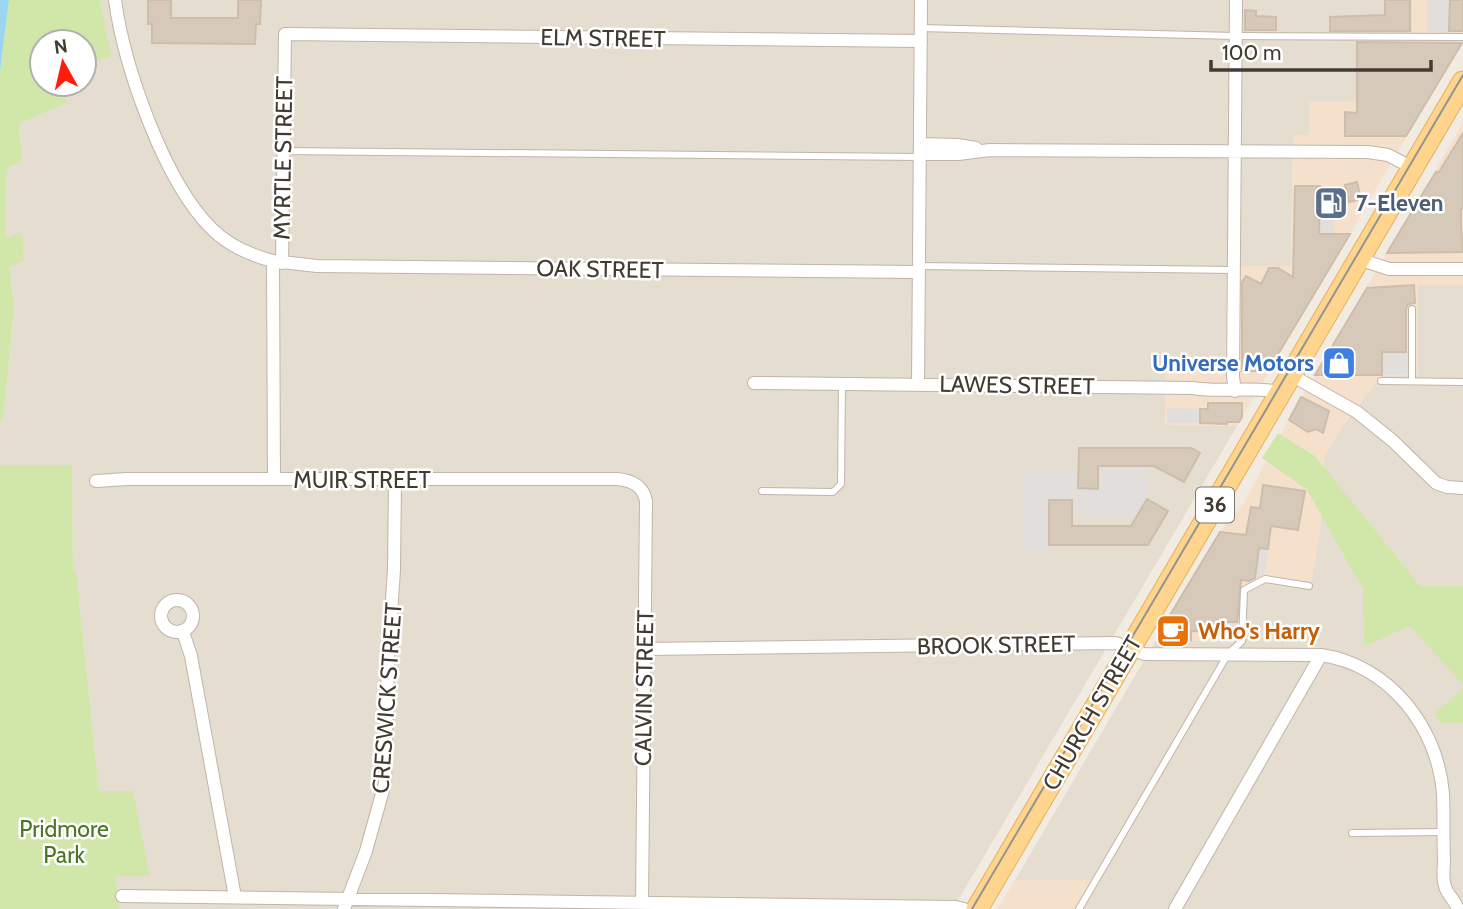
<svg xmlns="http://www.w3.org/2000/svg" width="1463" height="909" viewBox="0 0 1463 909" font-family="Cabin,sans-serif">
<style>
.residential{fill:#e5ddd0}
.commercial{fill:#f5e0cb}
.green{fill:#d0e7a9}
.parking{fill:#e1dedb}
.water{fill:#9bd5f1}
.building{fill:#d6c9ba;stroke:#cebdaa;stroke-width:2}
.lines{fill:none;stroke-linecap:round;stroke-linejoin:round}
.service-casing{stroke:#c0b5a7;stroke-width:8}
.minor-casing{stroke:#c0b5a7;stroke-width:14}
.primary-casing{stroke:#e5b15c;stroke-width:23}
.service{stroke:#fff;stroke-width:6}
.minor{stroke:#fff;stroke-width:12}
.primary{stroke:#ffd58d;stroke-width:21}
.tram{stroke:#939393;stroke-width:2}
.labels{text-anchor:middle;stroke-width:5;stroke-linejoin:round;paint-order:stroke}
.shield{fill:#fff;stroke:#7b7670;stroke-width:2}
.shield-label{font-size:21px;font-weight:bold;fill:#433b32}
.street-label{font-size:23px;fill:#433b32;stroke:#fff}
.service-label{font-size:23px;font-weight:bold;fill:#4e5e75;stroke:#fff;text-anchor:start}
.shop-label{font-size:23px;font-weight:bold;fill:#366cbe;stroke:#fff;text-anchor:end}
.food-label{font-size:23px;font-weight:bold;fill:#c56008;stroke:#fff;text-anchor:start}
.park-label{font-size:23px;fill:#4a7525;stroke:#fff}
</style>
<rect width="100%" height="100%" fill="#f1ebe2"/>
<path class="residential" d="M100,0H1412L1413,40L1357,102L1309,135L1293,136L1291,266H1227L1225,371L1165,425L1237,426L953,909H119L116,876L150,875L99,791L76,572L73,571L72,465H0V424L4,413L14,306L5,239L7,167L22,161L19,124L67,103L64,84H84V66L110,56Z
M1418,285H1463V909H1075L1092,880H1015L1156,640L1246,641L1247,593L1264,584L1320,535L1324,457L1343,425L1381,376L1418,375Z"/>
<path class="commercial" d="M1412,0H1463V41L1237,426L1165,425V370L1225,371L1227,266H1291L1293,135H1309V101H1357V38L1413,40Z
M1463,123V285H1418V375L1381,376L1343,425L1324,457L1320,535L1310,590L1264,584L1247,592L1246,641L1156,640L1228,519L1243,505L1284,428Z
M1015,880H1092L1075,909H997Z"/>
<path class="green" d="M9,0H100L111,56L84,66V42H42V84H64L67,103L19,124L22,161L7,168L5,238L22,232L24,260L9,267L14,306L4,413L0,424V72Z
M1278,433L1315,456L1420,586H1463V685L1410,626L1364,646L1363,589L1307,490L1262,458Z
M0,465H72L73,571H76L99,791H133L150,876H116L119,909H0Z
M1463,688V723H1441L1435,713Z"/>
<path class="parking" d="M1427,0H1450L1449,33L1427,32Z
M1320,186H1335L1334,234H1319Z
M1382,352H1409V370L1406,375H1382Z
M1167,408L1200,409V423H1167Z
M1098,466H1147V499L1137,516L1072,515V500H1049L1048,553H1022L1024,470L1078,471V488L1097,489Z
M1259,548L1268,549L1265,572L1255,580Z
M1220,622L1239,623V641L1229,640V633L1220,632Z"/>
<path class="water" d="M0,0H9L0,72Z"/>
<path class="building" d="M148,0H171V18H238V0H261L260,24H256L255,44L152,43V24H148Z
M1385,0H1410V31H1330V17L1385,15Z
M1450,0H1463V31H1449Z
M1245,10L1256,11V16L1276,17V30H1245Z
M1357,42L1462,43L1406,136H1345V112L1357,113Z
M1463,133V209H1461V226L1463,252L1387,253L1423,193L1436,172H1439Z
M1357,182L1361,199L1349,202L1345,185Z
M1295,186H1320L1319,234H1350L1268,371H1242V282L1246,276L1261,284L1269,268H1278L1293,277Z
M1414,285L1415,303L1408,304L1406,309V352H1382V375H1315L1367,288Z
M1301,397L1329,411L1323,433L1316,429L1308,432L1289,420Z
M1208,403H1242V417L1239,422H1227V424L1200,423V409H1208Z
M1079,448H1191L1200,453L1184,482L1154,466H1098V489L1078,488Z
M1263,485L1305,491L1298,530L1271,526L1268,549L1259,548L1255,578L1249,581L1241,580L1237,622H1220V632L1191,631V640H1161V630L1220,532L1246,535L1251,507L1260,508Z
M1147,499L1168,511L1148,545H1049V500H1072V526H1131Z"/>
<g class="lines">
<g class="service-casing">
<path id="service" d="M921,28L1235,36L1463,37
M284,151L920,157
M919,266L1234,270
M1381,381L1463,382
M1412,381V309
M762,491L833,492L841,484L842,383
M1352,833L1443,832
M1079,909L1228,654L1242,641L1244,590L1265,579L1309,586"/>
</g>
<g class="minor-casing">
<path id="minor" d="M115,0C124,66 164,182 212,229C229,246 250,255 273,261
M920,144L958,145L976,148
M920,154H958L990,150L1368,152L1388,155L1413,168
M1359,259L1389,269H1463
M282,263L285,34L921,41
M1291,375L1357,412L1393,441L1436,483L1447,487L1463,488
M754,383L1192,388C1222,393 1253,386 1280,392
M918,384L921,0
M1235,391L1233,377L1236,0
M274,479L273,261L317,266L919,272
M96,481L127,479H616C631,480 643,485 646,501L642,903
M161 616a16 16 0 1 1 32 0a16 16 0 1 1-32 0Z
M183,632L191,656L235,897
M645,649L1116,643L1144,654L1321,655C1390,665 1438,728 1443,794C1444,816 1443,838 1444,859C1444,867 1442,878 1445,886C1447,895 1455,900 1458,909
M122,896L956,907L964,909
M344,909L366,851L385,783L388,658L394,570L395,480
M1175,909L1321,655"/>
</g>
<g class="primary-casing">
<path id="primary" d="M977,909L1463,82"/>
</g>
<use href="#service" class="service"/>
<use href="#minor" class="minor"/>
<use href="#primary" class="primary"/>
<path class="tram" d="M972,909L1463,75"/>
</g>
<defs>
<g id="fuel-square" transform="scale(1.75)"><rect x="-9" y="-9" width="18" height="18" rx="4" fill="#5c6f8a" stroke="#fff"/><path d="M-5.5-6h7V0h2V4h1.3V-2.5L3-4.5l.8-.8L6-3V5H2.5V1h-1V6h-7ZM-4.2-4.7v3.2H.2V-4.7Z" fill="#fff"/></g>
<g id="shop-square" transform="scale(1.75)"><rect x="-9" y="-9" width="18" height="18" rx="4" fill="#3f7fe0" stroke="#fff"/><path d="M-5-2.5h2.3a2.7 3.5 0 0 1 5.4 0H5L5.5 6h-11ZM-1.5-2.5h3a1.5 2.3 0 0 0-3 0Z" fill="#fff"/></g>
<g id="cafe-square" transform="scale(1.75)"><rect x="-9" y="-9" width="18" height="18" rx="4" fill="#e8710a" stroke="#fff"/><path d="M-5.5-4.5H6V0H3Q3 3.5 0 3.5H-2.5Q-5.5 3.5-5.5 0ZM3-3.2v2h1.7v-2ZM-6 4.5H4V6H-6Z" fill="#fff"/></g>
</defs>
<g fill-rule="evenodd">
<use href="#fuel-square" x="1331" y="203"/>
<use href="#shop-square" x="1339" y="363"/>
<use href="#cafe-square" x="1173" y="631"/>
</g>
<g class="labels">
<rect class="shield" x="1196" y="487.5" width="38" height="35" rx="5"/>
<g class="shield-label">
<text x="1215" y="512">36</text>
</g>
<g class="street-label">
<text transform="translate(603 38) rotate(1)" y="8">ELM STREET</text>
<text transform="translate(283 158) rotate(-89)" y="8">MYRTLE STREET</text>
<text transform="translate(600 269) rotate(1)" y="8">OAK STREET</text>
<text transform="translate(1017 385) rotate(1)" y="8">LAWES STREET</text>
<text x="362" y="488">MUIR STREET</text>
<text transform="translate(996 645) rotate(-1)" y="8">BROOK STREET</text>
<text transform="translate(644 688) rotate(-89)" y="8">CALVIN STREET</text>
<text transform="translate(387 698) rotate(-86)" y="8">CRESWICK STREET</text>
<text transform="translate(1092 713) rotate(-60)" y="8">CHURCH STREET</text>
</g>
<g class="service-label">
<text x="1356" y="211">7-Eleven</text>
</g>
<g class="shop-label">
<text x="1314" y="371">Universe Motors</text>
</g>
<g class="food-label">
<text x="1198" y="639">Who's Harry</text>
</g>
<g class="park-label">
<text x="64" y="837">Pridmore<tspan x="64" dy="26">Park</tspan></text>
</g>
</g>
<g transform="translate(63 63) rotate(352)"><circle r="33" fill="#ffffff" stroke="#b4b1ad" stroke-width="2"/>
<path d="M0-5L12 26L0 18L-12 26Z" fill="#fe1c0c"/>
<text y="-10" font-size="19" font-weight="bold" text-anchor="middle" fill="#433b32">N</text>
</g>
<path d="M1211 60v10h220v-10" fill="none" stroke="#433b32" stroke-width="3.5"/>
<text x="1222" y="60" font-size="21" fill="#433b32" stroke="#ffffff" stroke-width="5" paint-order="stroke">100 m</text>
</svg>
